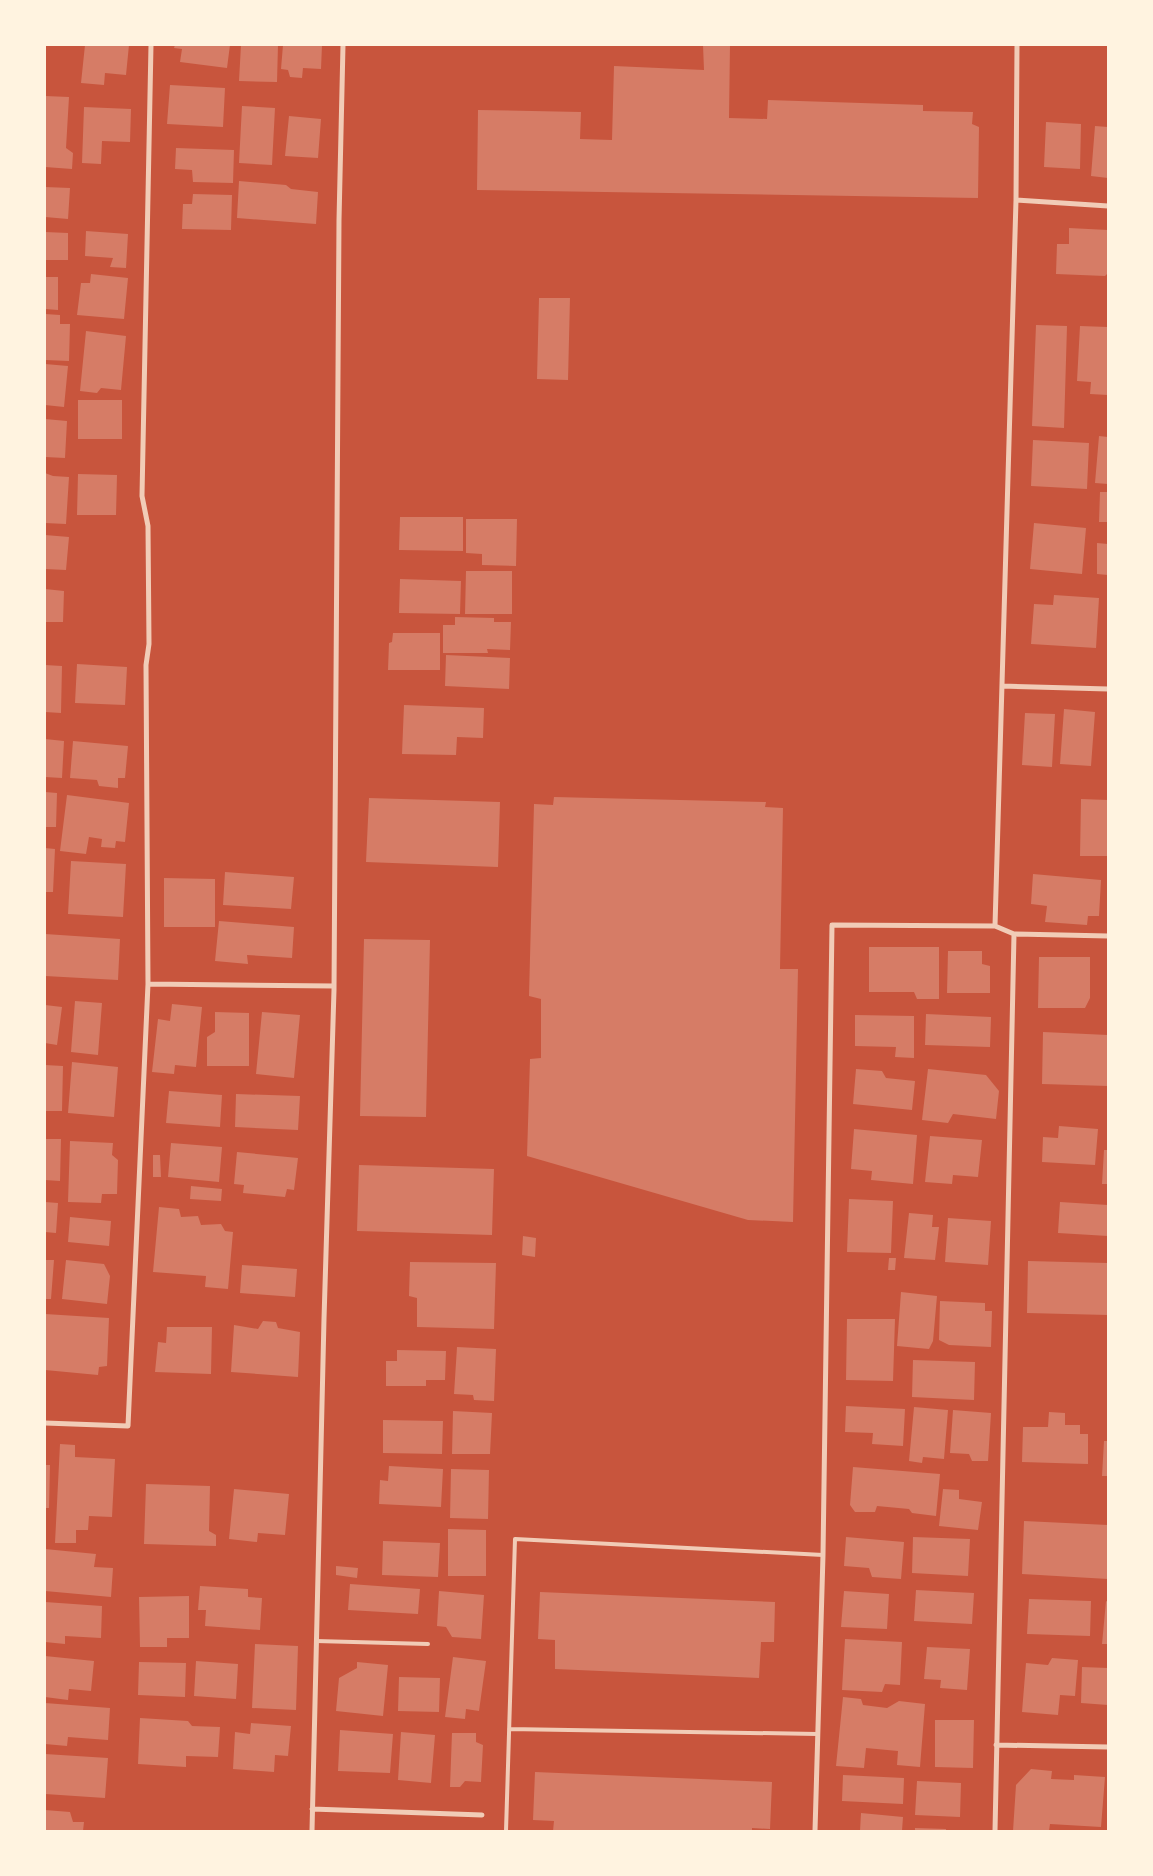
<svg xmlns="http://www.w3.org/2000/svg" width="1153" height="1876" viewBox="0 0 1153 1876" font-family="'IBM Plex Serif',serif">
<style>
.building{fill:#d67c66}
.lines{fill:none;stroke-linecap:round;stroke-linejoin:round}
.service{stroke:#f1ccb7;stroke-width:4}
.minor{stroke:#f1ccb7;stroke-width:5}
</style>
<rect width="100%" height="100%" fill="#c8553d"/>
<path class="building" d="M85,45H129L126,75L105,73L104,85L81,83Z
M175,45H230L227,68L180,62L182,49L174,48Z
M241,45H278L277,82L239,81Z
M283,45H322L321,69L303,68L302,78L290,77L288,70L281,69Z
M703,45H730L729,118L767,119L768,100L923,105V111L973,112L972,124L979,127L978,198L477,190L478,110L581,112L580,139L612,140L614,66L704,70Z
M170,85L225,88L223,127L167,124Z
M45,96L69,97L66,148L73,153L72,169L45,167Z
M242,106L275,108L272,165L239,163Z
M84,107L131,109L130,142L102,141L101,164L82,163Z
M289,116L321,119L318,158L285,156Z
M1046,122L1081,124L1080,169L1044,167Z
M1095,126L1108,127V178L1091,176Z
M176,148L234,150L233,183L193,182L192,170L175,169Z
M239,181L286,185L291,189L318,192L316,224L237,218Z
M45,187L70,188L68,219L45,217Z
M193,194L232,195L231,230L182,229L183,204H192Z
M1069,228L1108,230V273L1105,276L1056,274L1057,244H1069Z
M86,231L128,234L126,268L110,267L113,258L85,256Z
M45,232L68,233V260H45Z
M91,274L128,278L124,319L77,315L81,283H90Z
M45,277H58V310L45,309Z
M539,298H570L568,380L537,379Z
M45,314L60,315V324H70L69,361L45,360Z
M1036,325L1067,326L1064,428L1032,426Z
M1080,326L1108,327V395L1090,394L1091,382L1077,381Z
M86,331L126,336L121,390L101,388L97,393L80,391Z
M45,364L68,366L64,407L45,405Z
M78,400H122V439H78Z
M45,419L67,421L65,458L45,457Z
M1099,436L1108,437V484L1095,483Z
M1033,440L1089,443L1087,489L1031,486Z
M45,473L53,476L69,477L66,524L45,523Z
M78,474L117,475L116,515H77Z
M1100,492H1108V522H1099Z
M400,517H463V551L399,550Z
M466,519H517L516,566L482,565V554L466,553Z
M1034,523L1086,528L1082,574L1030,569Z
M45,535L69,537L66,570L45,569Z
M1097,543L1108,544V575L1097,574Z
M466,571H512V614H465Z
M400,579L461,581L460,614L399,613Z
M45,589L64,591L63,622H45Z
M1054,595L1099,598L1096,648L1031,644L1034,604L1053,605Z
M455,617L494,618V622H511L510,650L487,649L488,653H443V625H455Z
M393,633H440V670H388L389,643L392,642Z
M446,655L510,658L509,689L445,686Z
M77,664L127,667L125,705L75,703Z
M45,665L62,666L61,713L45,712Z
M404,705L484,708L483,738L457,737L456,755L402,754Z
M1064,709L1095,712L1091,766L1060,764Z
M1025,713L1055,714L1052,767L1022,765Z
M45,739L64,741L62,778L45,777Z
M73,741L128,746L125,778H118V788L99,786L97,780L70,778Z
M45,792L57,793L56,827H45Z
M67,795L129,803L125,842L116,841L115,848L101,847L102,839L89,837L86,854L60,851Z
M554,797L766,802L765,807L783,808L780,969H798L793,1222L748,1220L527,1156L530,1059L541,1058V999L529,996L534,804L553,805Z
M369,798L500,802L498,867L366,862Z
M1081,799L1108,800V856H1080Z
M45,848L55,849L53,892H45Z
M71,861L126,864L123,917L68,914Z
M225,872L294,877L291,909L223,905Z
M1033,874L1101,880L1099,916H1088L1087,925L1045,922L1047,906L1031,904Z
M164,878L215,879V927H164Z
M219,921L294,927L292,958L247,955L248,964L215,961Z
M45,934L120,939L118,980L45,976Z
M364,939L430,940L426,1117L360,1116Z
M869,947H939V999H917L914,992H869Z
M948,951H982V964L990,966V993H947Z
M1039,957H1090V998L1085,1008H1038Z
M75,1001L102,1003L98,1055L71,1052Z
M172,1004L202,1007L196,1067L175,1065L174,1074L152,1072L158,1019L170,1021Z
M45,1005L62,1007L57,1045L45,1043Z
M215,1012L249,1013V1066H207V1037L215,1032Z
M262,1012L300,1015L294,1078L256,1074Z
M926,1014L991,1017L990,1047L925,1045Z
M855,1015L914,1016V1058L895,1057L896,1047L855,1046Z
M1043,1032L1108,1035V1086L1042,1084Z
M72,1062L118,1067L114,1117L68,1113Z
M45,1065L63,1066L62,1111H45Z
M856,1069L882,1071L886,1078L915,1081L912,1110L853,1104Z
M928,1069L986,1075L999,1091L996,1119L953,1114L948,1123L922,1120Z
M169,1091L222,1095L220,1127L166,1123Z
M236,1094L300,1096L298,1130L235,1127Z
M1059,1126L1098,1129L1095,1165L1042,1162L1043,1137L1058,1138Z
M854,1129L917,1135L913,1184L871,1180L872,1171L851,1169Z
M930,1136L982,1140L978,1177L953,1175L952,1184L925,1182Z
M45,1139H61L60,1181L45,1180Z
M70,1141L113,1143L112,1155L118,1160L117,1194H102L101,1203L68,1202Z
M171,1143L222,1147L219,1182L168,1177Z
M1104,1150H1108V1184H1102Z
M237,1152L298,1158L294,1190L287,1189L285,1197L243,1193L244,1185L234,1184Z
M153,1155H160L161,1177H153Z
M359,1165L494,1169L492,1235L357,1231Z
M191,1186L222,1189L221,1201L190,1199Z
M849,1199L893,1201L891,1253L847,1252Z
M45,1202L58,1203L56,1233L45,1232Z
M1060,1202L1108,1205V1236L1058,1233Z
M159,1207L179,1209L181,1217L198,1216L201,1225L221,1224L225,1231L233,1232L228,1289L205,1287L206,1276L153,1272Z
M909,1213L933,1215L932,1227H939L935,1260L904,1258Z
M70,1217L111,1221L109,1246L68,1242Z
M948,1218L991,1221L988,1265L945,1262Z
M523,1236L536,1238L535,1257L522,1255Z
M889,1258H896L895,1270H888Z
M45,1260H54L51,1299H45Z
M66,1260L104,1264L110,1276L107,1304L62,1299Z
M1028,1261L1108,1263V1315L1027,1313Z
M410,1262L496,1263L494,1329L417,1327V1298L409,1296Z
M242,1265L297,1269L295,1297L240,1293Z
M901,1292L937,1296L933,1341L929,1349L897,1346Z
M940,1301L985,1303V1311H992L991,1347L949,1345L939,1340Z
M45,1314L109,1318L107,1366L99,1367L98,1375L45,1370Z
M847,1319H895L893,1381L846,1380Z
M263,1321L276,1322L278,1328L300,1332L298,1377L231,1372L234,1325L258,1329Z
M167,1327H212L211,1374L155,1372L158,1342L166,1343Z
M457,1347L496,1349L494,1401L474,1400L473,1395L454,1394Z
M397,1350L446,1351L445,1380H426V1386H386V1361H397Z
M913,1360L975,1362L974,1400L912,1397Z
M846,1406L905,1409L903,1446L872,1444L873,1433L845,1432Z
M914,1407L948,1410L944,1459L923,1457L922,1463L909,1461Z
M953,1410L991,1413L988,1461H972L969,1454L950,1453Z
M453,1411L492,1413L490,1454H452Z
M1049,1412L1065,1413V1425H1080V1434H1088V1464L1022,1462L1023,1427H1048Z
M383,1420L443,1421L442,1454L383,1453Z
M1104,1441H1108V1476H1102Z
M60,1444L75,1445V1457L115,1459L112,1517L89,1516L88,1530H76V1543H55Z
M45,1465H50L49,1508H45Z
M389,1466L443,1469L441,1507L379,1504L380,1480L388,1481Z
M853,1467L940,1474L936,1516L912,1513L909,1509L877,1506L875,1512H855L850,1505Z
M451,1469L489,1470L488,1519L450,1518Z
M146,1484L210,1486L209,1531L216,1535V1546L144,1544Z
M234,1489L289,1494L285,1535L258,1533L257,1542L229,1539Z
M943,1489L959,1490V1499L982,1502L978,1530L939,1526Z
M1024,1521L1108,1525V1579L1022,1574Z
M448,1529L486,1530V1576H448Z
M846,1537L904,1542L901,1579L872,1577L869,1568L844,1566Z
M913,1537L970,1539L968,1576L912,1573Z
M383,1541L440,1543L438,1577L382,1575Z
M45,1549L96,1554L94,1567L113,1568L111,1597L45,1591Z
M336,1566L358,1568L357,1578L336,1575Z
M350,1584L420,1589L418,1614L348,1610Z
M200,1586L248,1589V1597L262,1598L260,1630L205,1626L206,1610H198Z
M916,1590L974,1593L972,1624L914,1621Z
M439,1591L484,1595L481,1639L452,1637L446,1627L437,1626Z
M844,1591L889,1594L887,1629L841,1627Z
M540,1592L775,1602L774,1642H761L759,1678L555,1669V1640L538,1639Z
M189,1596V1638H167V1647H140L139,1597Z
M1029,1599L1091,1601L1090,1636L1027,1634Z
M1106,1601L1108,1602V1644H1102Z
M45,1602L102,1606L101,1638L65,1636V1644L45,1642Z
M845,1639L902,1642L900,1685L885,1684L882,1692L842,1690Z
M255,1644L298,1646L296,1710L252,1708Z
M927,1647L970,1649L967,1690L940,1688L941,1680L924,1679Z
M45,1656L94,1661L91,1691L69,1689L68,1700L45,1697Z
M453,1657L486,1661L479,1711L466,1709L465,1719L445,1717Z
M1052,1658L1078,1660L1075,1696L1060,1695L1058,1715L1022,1712L1026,1663L1048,1665Z
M196,1661L238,1664L236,1699L194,1696Z
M139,1662L186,1663L185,1697L138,1695Z
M357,1662L388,1665L383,1716L336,1711L339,1678L357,1668Z
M1082,1667L1108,1668V1705L1081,1703Z
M399,1677L440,1678L439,1712L398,1711Z
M843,1697L861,1699L863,1705L887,1708L899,1701L925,1704L920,1767L897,1765L898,1751L866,1748L864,1768L836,1766Z
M45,1703L110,1708L108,1740L68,1737L67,1746L45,1744Z
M140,1718L188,1721L192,1726L220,1727L218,1757L186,1756V1767L138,1764Z
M935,1720H974L973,1768L935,1767Z
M251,1723L291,1726L288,1756L275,1755L274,1772L233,1769L235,1732L250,1734Z
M340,1730L393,1734L390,1773L338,1771Z
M401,1732L435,1735L431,1783L398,1780Z
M452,1733H476V1742L483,1745L481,1782L465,1781L460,1787H450Z
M45,1754L108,1758L105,1798L45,1794Z
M1031,1769L1052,1771L1051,1779L1074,1780V1775L1105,1777L1101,1827L1050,1824L1049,1831H1013L1016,1785Z
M535,1772L772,1782L770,1829L752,1828V1831H553L554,1821L533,1820Z
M843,1775L904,1778L903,1804L842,1801Z
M917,1781L961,1783L960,1817L915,1815Z
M45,1810L70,1812L73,1822H84L83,1831H45Z
M861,1813L903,1817L902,1831H860Z
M915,1828L946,1829V1831H915Z"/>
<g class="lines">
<path class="service" d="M316,1641L428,1644
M509,1729L817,1734
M506,1831L515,1539L823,1555"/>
<path class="minor" d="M1016,200L1108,206
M1002,686L1108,689
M1014,934L1108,936
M148,984L334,986
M45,1423L128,1426L148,984L146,665L149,644L148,526L142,496L151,45
M996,1745L1108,1747
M312,1809L482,1815
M312,1831L324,1319L334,990L339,220L343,45
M815,1831L823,1555L832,925L995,926L1016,200L1017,45
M995,1831L1014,934L995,926"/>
</g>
<rect width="1153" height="1876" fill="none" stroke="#fff3e0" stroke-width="92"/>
</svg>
